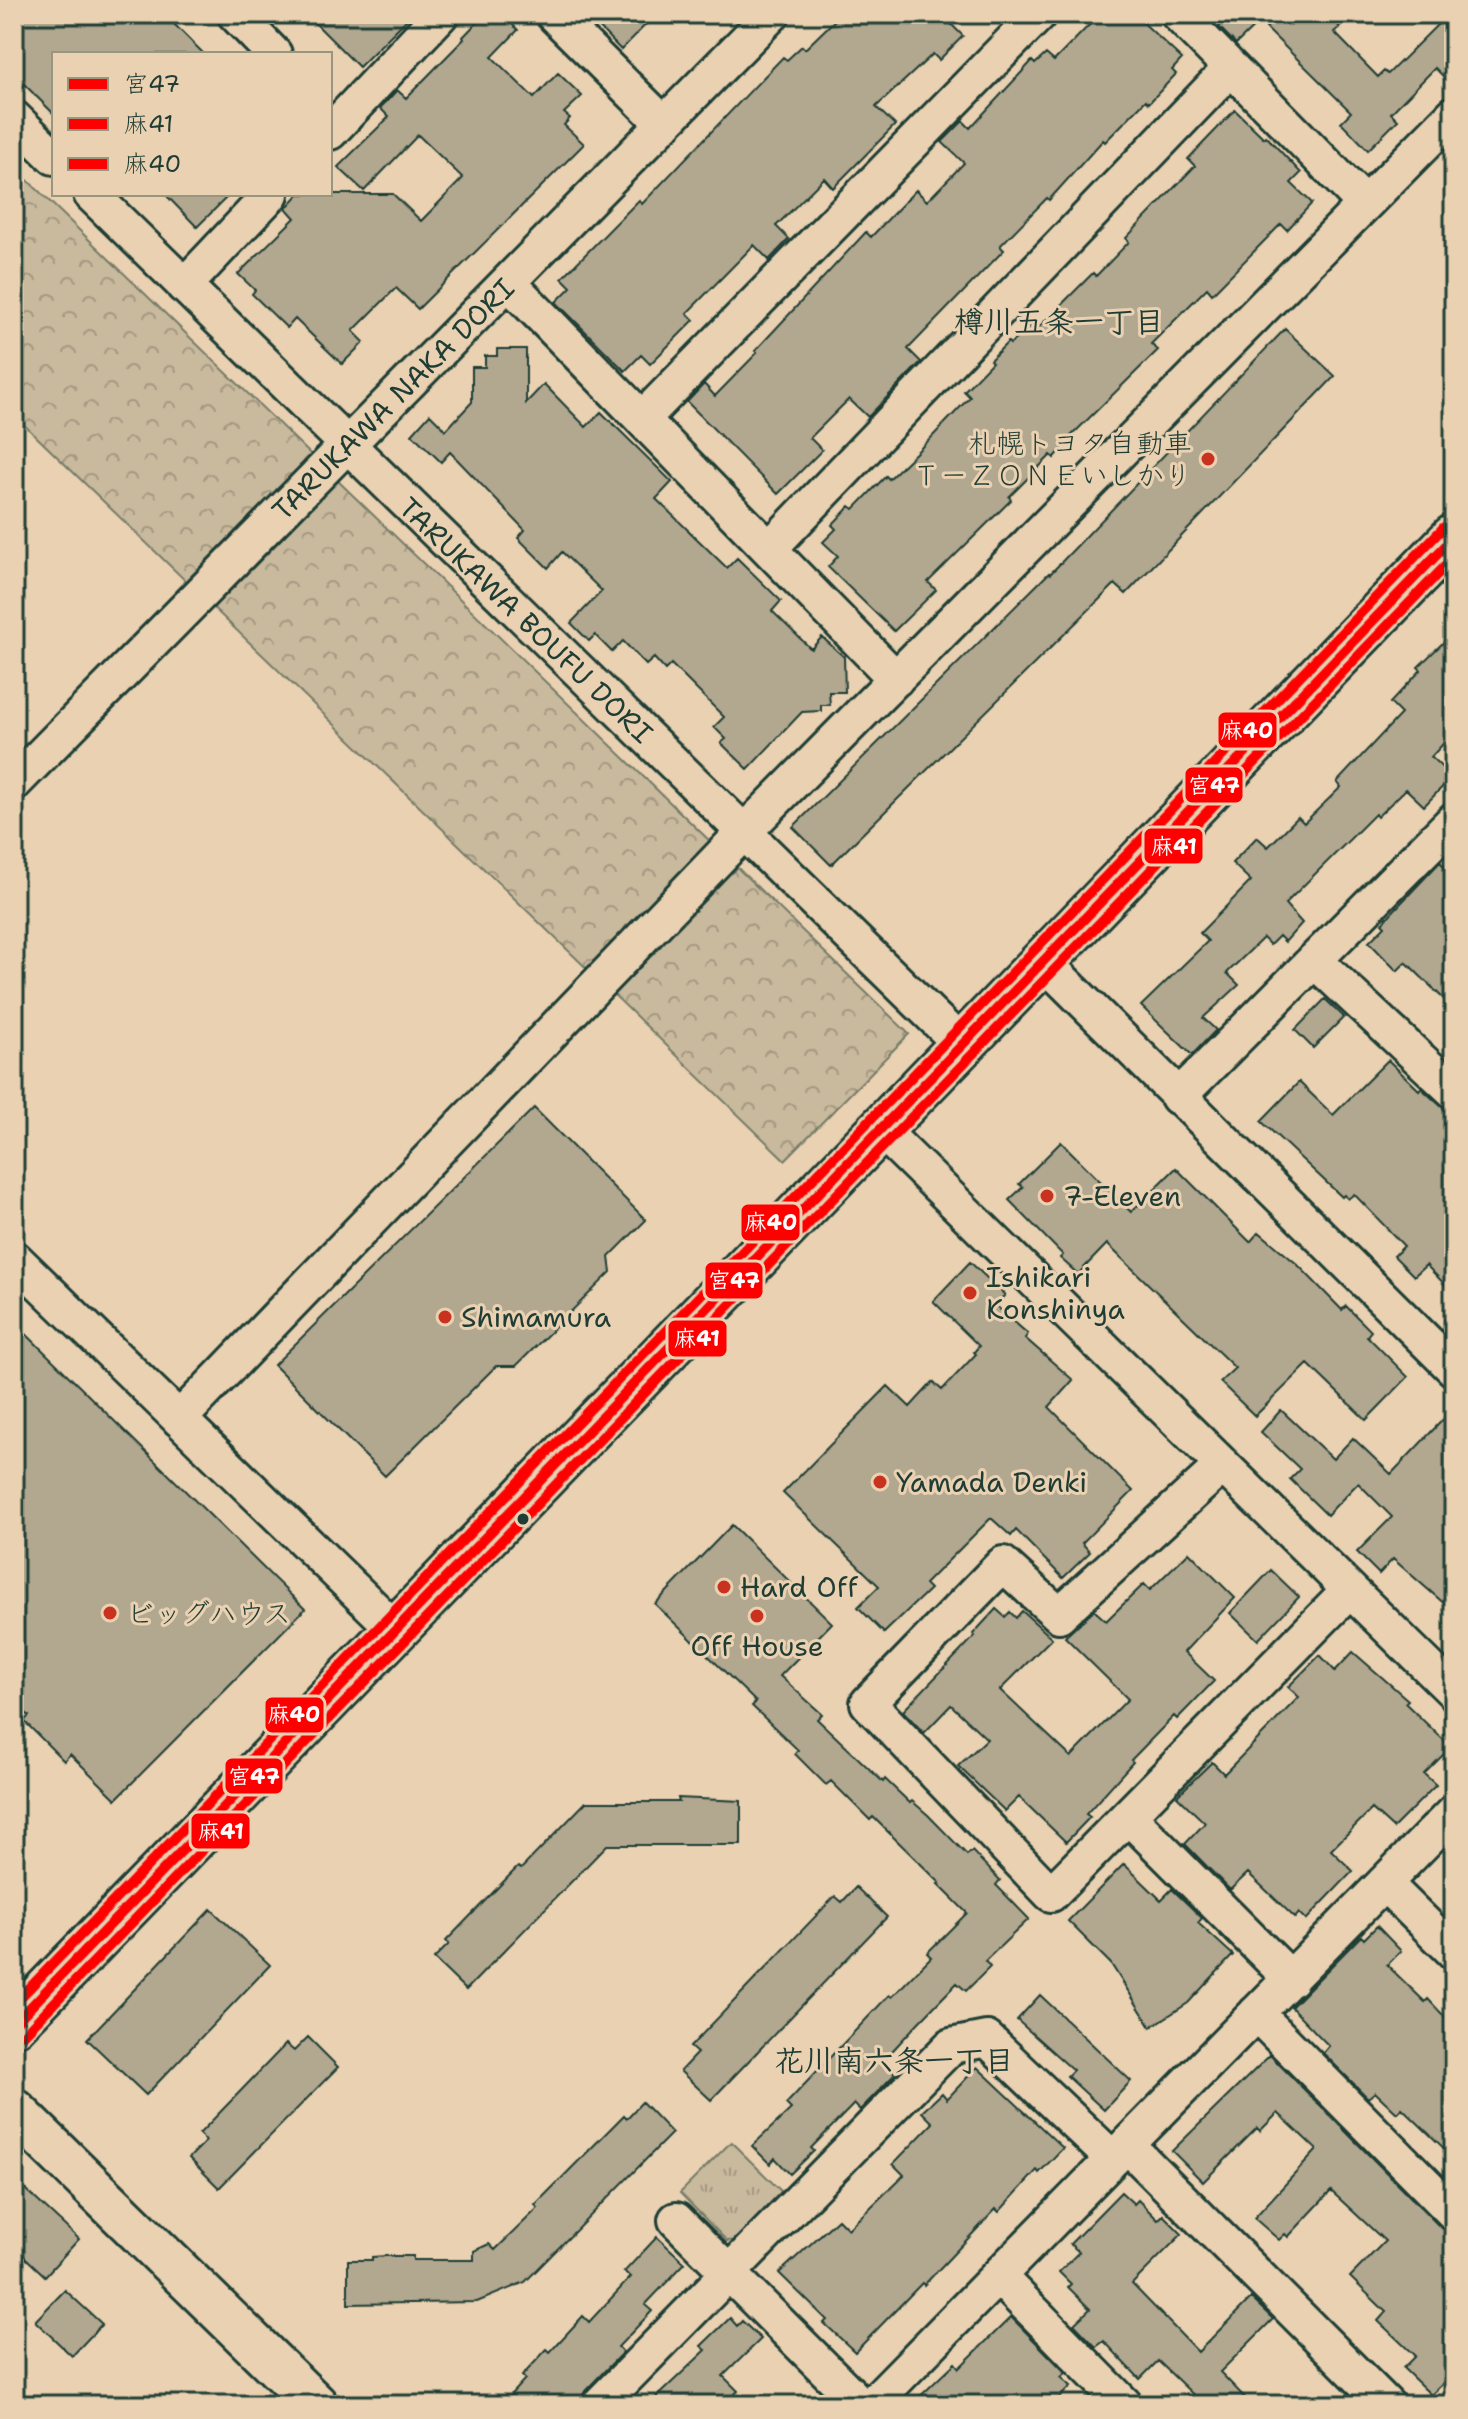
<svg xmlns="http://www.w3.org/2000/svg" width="1468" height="2419" viewBox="0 0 1468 2419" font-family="'Shantell Sans','Klee One',sans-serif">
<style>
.forest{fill:url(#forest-crowns);stroke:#747b68;stroke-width:2}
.park{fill:url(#park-tufts);stroke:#747b68;stroke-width:2}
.building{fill:#b2a78f;stroke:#1f3d34;stroke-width:2}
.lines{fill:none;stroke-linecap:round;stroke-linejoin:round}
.minor-casing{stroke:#1f3d34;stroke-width:40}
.tertiary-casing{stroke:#1f3d34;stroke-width:48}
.primary-casing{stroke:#1f3d34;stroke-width:50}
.minor{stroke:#ead1b2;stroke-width:34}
.tertiary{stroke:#ead1b2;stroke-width:42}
.primary{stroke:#ead1b2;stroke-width:44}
.bus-1-casing{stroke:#ead1b2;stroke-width:16}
.bus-2-casing{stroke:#ead1b2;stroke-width:16}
.bus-3-casing{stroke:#ead1b2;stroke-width:16}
.bus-1{stroke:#f00;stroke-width:10}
.bus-2{stroke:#f00;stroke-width:10}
.bus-3{stroke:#f00;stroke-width:10}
.poi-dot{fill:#c8321e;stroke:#ead1b2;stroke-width:3}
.bus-dot{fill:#1f3d34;stroke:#ead1b2;stroke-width:3}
.labels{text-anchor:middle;stroke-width:6;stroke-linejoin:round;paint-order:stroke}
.street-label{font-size:28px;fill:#1f3d34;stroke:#ead1b2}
.poi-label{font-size:28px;fill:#1f3d34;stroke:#ead1b2;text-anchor:start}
.neighbourhood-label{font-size:30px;font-weight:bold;fill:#1f3d34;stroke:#ead1b2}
.line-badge{stroke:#ead1b2;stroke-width:3}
.badge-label{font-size:22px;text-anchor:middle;font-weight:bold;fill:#fff}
</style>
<defs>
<pattern id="forest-crowns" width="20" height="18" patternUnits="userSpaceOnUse" patternTransform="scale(2)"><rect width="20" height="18" fill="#c9b99d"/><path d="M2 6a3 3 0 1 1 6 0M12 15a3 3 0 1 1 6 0" fill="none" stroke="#a39881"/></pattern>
<pattern id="park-tufts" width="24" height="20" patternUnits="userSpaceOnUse" patternTransform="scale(2)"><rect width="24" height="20" fill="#c9b99d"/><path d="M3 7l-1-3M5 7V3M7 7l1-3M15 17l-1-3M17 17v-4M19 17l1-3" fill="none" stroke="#a39881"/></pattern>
</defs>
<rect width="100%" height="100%" fill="#ead1b2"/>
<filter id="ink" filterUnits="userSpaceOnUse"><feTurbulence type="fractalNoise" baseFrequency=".0125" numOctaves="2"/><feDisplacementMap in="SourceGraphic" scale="16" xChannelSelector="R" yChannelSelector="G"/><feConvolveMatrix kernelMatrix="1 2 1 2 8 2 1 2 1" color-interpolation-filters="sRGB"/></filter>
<g filter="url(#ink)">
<path class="forest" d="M14,167L909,1034L785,1160L14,415Z"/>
<path class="park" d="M731,2142L786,2196L740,2240L727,2241L680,2193Z"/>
<path class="building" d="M14,14H164L204,54H54V114L14,74Z
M306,14H412L359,67Z
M485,14H502L518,30L492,57L534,98L558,73L582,96L564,113L570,118L564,125L584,144L418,309L396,288L353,331L364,342L342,364L295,319L287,328L252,294L255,290L238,274L295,218L286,208L299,194H393L421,221L463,178L418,135L364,191L338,167L389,117L380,108L386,102L397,90L406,98L464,39L463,37Z
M586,14H656L621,50Z
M841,14H941L963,36L939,60L933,54L876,107L895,125L833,188L824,178L776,226L789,239L769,260L754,245L687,313L694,320L650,364L641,355L625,371L556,302L571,287L562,278L639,200L642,204L783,57L787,60L802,46L805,49Z
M1100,14H1134L1182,59L1172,70L1176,74L1149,103L1146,100L1105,142L1103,140L1049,200L1047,198L1000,246L1004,250L908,349L921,362L868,417L849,399L810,438L822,450L778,494L687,402L704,384L715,396L757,353L755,351L866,232L871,237L916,190L927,201L964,163L942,142L963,121L970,128L1032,61L1035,64L1046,54L1054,61Z
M1232,14H1267L1236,44L1219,27Z
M1280,14H1327L1340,27L1334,32L1378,77L1384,71L1388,74L1448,14H1454V87L1435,68L1391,113L1398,120L1368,150L1341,122L1351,112L1266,28Z
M1235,110L1264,138L1266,136L1301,173L1291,183L1312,203L1287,230L1281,224L1212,294L1207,288L1151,344L1158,350L1069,438L1071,440L1054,458L1051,455L1009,497L1011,500L928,582L936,590L894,631L828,567L838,556L823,542L836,529L832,525L850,506L854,509L886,476L889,479L929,440L970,397L964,391L992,362L990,360L1008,342L1010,344L1032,324L1037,329L1093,273L1096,276L1129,242L1126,238L1195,166L1188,159Z
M165,194H230L197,227Z
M1285,329L1335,376L1126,594L1115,584L831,865L793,827L1049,573L1050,574Z
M497,349H526V403L544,384L586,427L601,412L672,482L656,499L727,568L737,558L781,601L772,611L811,649L822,637L844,657L845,692H829L830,705H821V711L802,712L748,769L721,743L726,739L714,727L724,717L671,664L665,670L654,658L646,665L623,641L612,652L595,635L589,641L571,623L602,591L562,552L548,568L518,538L525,530L450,452L441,462L412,434L430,414L446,430L472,402V367H485V356H497Z
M1454,632V732L1431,757L1452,777L1424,806L1406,789L1377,817L1375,814L1285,904L1302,923L1285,942L1279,936L1270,945L1263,938L1227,973L1239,985L1203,1018L1216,1030L1192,1055L1141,1006L1208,941L1200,933L1251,881L1232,863L1257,837L1268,847L1298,817L1304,823L1341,787L1337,782L1401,714L1390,703L1421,670L1418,667Z
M1440,862L1454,876V1009L1406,962L1397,971L1369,942L1385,926L1382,923Z
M1325,999L1344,1017L1313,1048L1295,1030Z
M1388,1060L1419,1090L1421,1088L1454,1118V1294L1426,1265L1414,1276L1394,1256L1404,1246L1354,1194L1348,1199L1344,1195L1342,1197L1261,1121L1299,1082L1333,1115Z
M534,1108L646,1220L609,1257L611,1272L516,1366H496L385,1476L274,1365Z
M1061,1142L1131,1212L1176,1168L1250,1242L1259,1232L1297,1264L1342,1310L1346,1306L1371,1331L1367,1336L1408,1377L1366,1420L1308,1364L1255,1416L1220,1382L1235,1368L1107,1244L1078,1274L1060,1258L1063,1255L1009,1200L1023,1187L1019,1184Z
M970,1262L1005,1295L995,1305L1028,1334L1025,1338L1073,1380L1049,1407L1133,1491L1082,1543L1090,1552L1063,1578L1016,1530L1011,1536L991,1518L925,1584L930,1589L884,1633L858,1607L879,1586L783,1493L888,1386L910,1407L933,1382L942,1390L976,1354L974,1352L979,1346L933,1301Z
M14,1322L305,1609L116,1799L70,1754L64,1761L24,1721L29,1716L14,1701Z
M1454,1408V1612L1393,1559L1379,1574L1357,1552L1392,1517L1358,1483L1327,1515L1290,1479L1300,1469L1261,1432L1281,1410L1333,1459L1353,1438L1391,1474Z
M732,1525L832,1623L780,1676L822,1714L817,1719L883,1782L885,1779L910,1803L912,1801L928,1815L967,1855L972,1851L1000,1880L996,1885L1029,1919L985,1961L990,1967L966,1991L957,1983L918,2023L882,2062L895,2074L860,2110L854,2104L811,2148L814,2151L790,2174L775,2158L770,2164L752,2146L791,2109L786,2104L889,1995L892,1997L931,1957L927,1953L967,1913L938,1884L940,1883L873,1817L870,1820L831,1781L826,1785L795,1754L798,1750L752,1706L756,1702L655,1604Z
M1189,1552L1235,1598L1184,1652L1214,1681L1177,1719L1174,1716L1131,1760L1133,1762L1086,1814L1090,1817L1066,1842L1019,1797L1005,1811L958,1766L987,1739L951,1705L924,1733L903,1711L975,1636L973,1634L996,1609L1005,1617L1010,1612L1016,1618L1022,1611L1052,1638L1000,1690L1071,1757L1128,1699L1065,1637L1094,1610L1106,1621L1144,1584L1150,1590Z
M1271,1570L1299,1597L1258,1640L1230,1613Z
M1353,1652L1408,1700L1405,1703L1451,1747L1424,1774L1436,1785L1393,1828L1372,1809L1331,1850L1353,1871L1306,1920L1299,1913L1295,1918L1248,1873L1230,1890L1185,1844L1205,1823L1177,1796L1212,1762L1224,1774L1299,1697L1288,1687L1320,1655L1335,1671Z
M678,1798L741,1801V1845H607L466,1990L434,1959L449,1944L446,1941L509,1876L518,1867L521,1869L586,1802H679Z
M1124,1864L1161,1900L1172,1889L1202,1918L1198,1923L1233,1955L1188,2003L1151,2027L1111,1964L1068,1921Z
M856,1887L887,1917L711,2100L680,2071L697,2053L690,2047L835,1896L842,1902Z
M211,1909L270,1965L146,2095L87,2039Z
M1377,1926L1401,1951L1387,1965L1425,2002L1428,1999L1454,2027V2158L1402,2108L1397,2113L1375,2092L1368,2098L1323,2053L1329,2046L1291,2007L1361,1936L1364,1939Z
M1040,1995L1131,2081L1104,2110L1067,2076L1073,2070L1017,2020Z
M308,2037L338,2067L219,2188L189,2158L206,2141L199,2134L286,2044L294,2051Z
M1270,2055L1440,2227L1454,2235V2373L1431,2395L1403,2368L1415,2356L1378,2321L1386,2312L1350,2277L1385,2241L1331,2191L1288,2237L1285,2234L1279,2240L1254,2218L1317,2150L1278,2113L1260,2131L1257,2128L1203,2182L1172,2151Z
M977,2067L1063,2148L1039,2173L1037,2170L999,2212L996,2209L924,2285L922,2283L855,2352L824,2323L827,2320L779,2273L838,2219L848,2229L904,2175L893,2164L933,2123L922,2112L942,2093L947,2099Z
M642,2102L672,2133L525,2282L477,2302L348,2304V2260H372V2257L386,2256H413V2260H474V2251L489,2244L495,2250L538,2208L535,2205L624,2115L627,2118Z
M14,2179L79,2239L45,2276L14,2247Z
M1121,2192L1134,2204L1138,2200L1158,2220L1163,2215L1182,2234L1132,2284L1198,2352L1251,2298L1273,2319L1220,2372L1252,2405H1204L1158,2361L1140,2379L1104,2341L1096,2347L1074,2324L1090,2309L1068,2287L1071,2284L1059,2272L1079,2252L1070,2244Z
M657,2237L685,2263L645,2305L652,2311L618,2347L623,2352L585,2391L579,2405H501L525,2379L522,2376L547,2349L550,2352L583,2316L589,2322L631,2277L624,2272Z
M65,2290L102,2324L72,2356L35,2321Z
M1011,2317L1066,2373L1061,2377L1071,2386L1052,2405H911L955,2363L959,2368Z
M730,2318L737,2326L742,2321L761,2339L723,2376L738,2391L723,2405H648L706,2350L701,2346Z"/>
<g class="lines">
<g class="minor-casing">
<path id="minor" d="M235,14L274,54
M553,14L664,124
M1178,14L1365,204
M14,118L54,157
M330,132L441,14
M91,194L962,1045
M508,282L896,679
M184,286L271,194
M642,419L1039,14
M769,549L1231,68
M14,783L772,14
M1314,960L1454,1091
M1044,962L1454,1369
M1178,1097L1454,820
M880,1129L1454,1692
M14,1258L396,1630
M179,1419L744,832L1454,114
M1223,1465L1059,1615L1003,1564L868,1703L1051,1894L1350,1590
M1128,1816L1291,1979
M1384,1883L1454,1952
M1256,2013L1454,2213
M1127,2145L1387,2405
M676,2220L861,2405
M998,2276L1125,2405
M599,2405L951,2046L987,2039L1113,2159
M871,2405L1454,1812"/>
</g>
<g class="tertiary-casing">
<path id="tertiary" d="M14,2110L316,2405"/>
</g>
<g class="primary-casing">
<path id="primary" d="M14,2024L1454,537"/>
</g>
<use href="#minor" class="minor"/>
<use href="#tertiary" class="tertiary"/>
<use href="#primary" class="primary"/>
<g class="bus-1-casing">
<path id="bus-1" d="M14,2024L1454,537"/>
</g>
<g class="bus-2-casing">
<path id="bus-2" d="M24,2034L1454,557"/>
</g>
<g class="bus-3-casing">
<path id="bus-3" d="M14,2004L1444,527"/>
</g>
<use href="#bus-1" class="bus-1"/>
<use href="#bus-2" class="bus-2"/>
<use href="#bus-3" class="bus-3"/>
</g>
</g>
<g class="poi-dot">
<circle cx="1208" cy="459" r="8"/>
<circle cx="1047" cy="1196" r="8"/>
<circle cx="970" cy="1293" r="8"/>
<circle cx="445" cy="1317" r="8"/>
<circle cx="880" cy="1482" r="8"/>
<circle cx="724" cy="1587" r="8"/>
<circle cx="110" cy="1613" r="8"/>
<circle cx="757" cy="1616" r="8"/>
</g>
<circle class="bus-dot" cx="523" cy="1519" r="7"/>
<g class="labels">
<g class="street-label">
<text transform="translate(393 399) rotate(-45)" y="10">TARUKAWA NAKA DORI</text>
<text transform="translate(526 620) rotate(44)" y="10">TARUKAWA BOUFU DORI</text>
</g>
<g class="poi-label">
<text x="1192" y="453" text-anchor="end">札幌トヨタ自動車<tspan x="1192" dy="32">Ｔ－ＺＯＮＥいしかり</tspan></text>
<text x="1063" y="1206">7-Eleven</text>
<text x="986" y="1287">Ishikari<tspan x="986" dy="32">Konshinya</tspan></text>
<text x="461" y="1327">Shimamura</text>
<text x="896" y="1492">Yamada Denki</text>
<text x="740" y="1597">Hard Off</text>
<text x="126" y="1623">ビッグハウス</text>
<text x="757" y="1656" text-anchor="middle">Off House</text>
</g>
<g class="neighbourhood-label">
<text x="1059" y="332">樽川五条一丁目</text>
<text x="894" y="2071">花川南六条一丁目</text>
</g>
</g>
<g class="line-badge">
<rect x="1217" y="711" width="61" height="38" rx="8" fill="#f00"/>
<rect x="1184" y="766" width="60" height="38" rx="8" fill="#f00"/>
<rect x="1143" y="827" width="61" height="38" rx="8" fill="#f00"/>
<rect x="740" y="1203" width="61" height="39" rx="8" fill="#f00"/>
<rect x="704" y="1261" width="60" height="39" rx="8" fill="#f00"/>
<rect x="667" y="1319" width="61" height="39" rx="8" fill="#f00"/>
<rect x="264" y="1696" width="61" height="38" rx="8" fill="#f00"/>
<rect x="224" y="1757" width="60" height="38" rx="8" fill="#f00"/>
<rect x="190" y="1812" width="61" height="38" rx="8" fill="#f00"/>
</g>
<g class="badge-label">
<text x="1247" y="738">麻40</text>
<text x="1214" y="793">宮47</text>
<text x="1174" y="854">麻41</text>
<text x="771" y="1230">麻40</text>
<text x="734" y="1288">宮47</text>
<text x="697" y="1346">麻41</text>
<text x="294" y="1722">麻40</text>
<text x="254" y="1784">宮47</text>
<text x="221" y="1839">麻41</text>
</g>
<rect width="1468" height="2419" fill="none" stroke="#ead1b2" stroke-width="48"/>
<rect x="24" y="24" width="1420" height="2371" fill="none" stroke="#1f3d34" stroke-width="3" filter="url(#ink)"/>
<rect x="52" y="52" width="280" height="144" fill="#ead1b2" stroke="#999680" stroke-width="2"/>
<rect x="68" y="78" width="40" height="12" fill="#ff0000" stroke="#999680" stroke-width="2"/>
<text x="124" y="92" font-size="24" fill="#1f3d34">宮47</text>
<rect x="68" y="118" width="40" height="12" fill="#ff0000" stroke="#999680" stroke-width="2"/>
<text x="124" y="132" font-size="24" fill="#1f3d34">麻41</text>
<rect x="68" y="158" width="40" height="12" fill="#ff0000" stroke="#999680" stroke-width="2"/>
<text x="124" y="172" font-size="24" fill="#1f3d34">麻40</text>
</svg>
